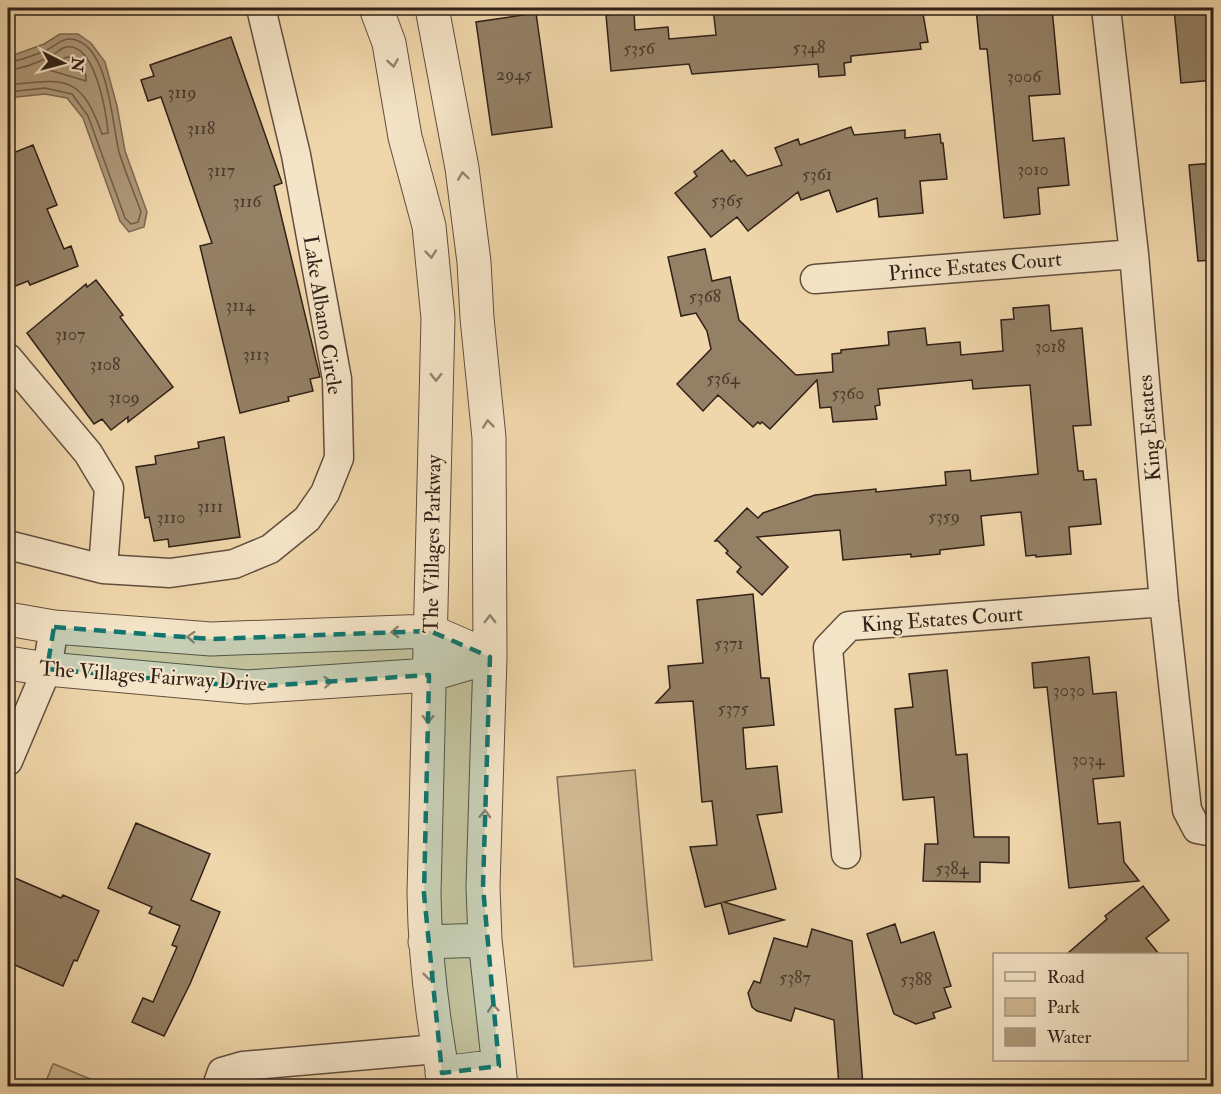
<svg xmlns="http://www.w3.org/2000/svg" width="1221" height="1094" viewBox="0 0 1221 1094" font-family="'IM FELL Double Pica',serif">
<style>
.green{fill:#d0b892;stroke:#806c56;stroke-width:1.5}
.water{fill:#af9979;stroke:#7d6953;stroke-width:1.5}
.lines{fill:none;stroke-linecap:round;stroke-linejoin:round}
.shore{stroke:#705d49;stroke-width:1.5}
.building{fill:#948065;stroke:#312119;stroke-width:1.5}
.minor-casing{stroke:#614e3e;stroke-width:31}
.tertiary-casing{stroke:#614e3e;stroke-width:35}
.minor{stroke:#f5e5c8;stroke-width:28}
.tertiary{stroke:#f5e5c8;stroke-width:33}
.oneway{stroke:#938370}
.marked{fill:#0f766e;fill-opacity:0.2;stroke:#0f766e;stroke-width:4.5;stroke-dasharray:12 8;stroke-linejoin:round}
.labels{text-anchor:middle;stroke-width:4.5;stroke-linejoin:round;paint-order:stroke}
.number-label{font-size:18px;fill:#4a392c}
.street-label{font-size:21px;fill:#312119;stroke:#f5e5c8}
</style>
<rect width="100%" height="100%" fill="#f0d7ab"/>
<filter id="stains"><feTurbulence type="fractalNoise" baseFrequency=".00333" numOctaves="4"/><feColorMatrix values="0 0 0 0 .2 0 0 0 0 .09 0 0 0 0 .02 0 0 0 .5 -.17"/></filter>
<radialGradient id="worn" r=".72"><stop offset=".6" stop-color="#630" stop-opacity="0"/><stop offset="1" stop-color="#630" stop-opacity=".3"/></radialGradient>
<path class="green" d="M635,770L652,960L574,967L557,777Z
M53,1064H54L107,1086H44Z"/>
<path class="water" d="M60,34H78L91,43L105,62L117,106L125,151L147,212L144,227L129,232L120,221L83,118L67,98L45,94L8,98V57L44,44Z"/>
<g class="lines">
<path class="shore" d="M67,57C78,57 87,71 86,81L49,70L50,66Z
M8,62C20,61 35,55 47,50C56,45 64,36 76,40C109,50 112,124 119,152C125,172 134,192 141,212L138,222L131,224L125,218L88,116L72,94L45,88L8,92
M8,70C21,69 39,62 51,56C55,54 59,50 63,48C94,36 107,114 108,133L102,134C81,74 65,79 8,85"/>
</g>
<path class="building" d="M713,8H922L928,42L920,43L921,49L851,56V62L844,63L845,75L819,77L818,64L692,74L689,64L611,71L606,15L634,12L635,30L668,27L669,39L716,35Z
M976,8H1052L1060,94L1029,96L1033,141L1064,138L1069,185L1038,188L1040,214L1004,218L987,49H980Z
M1174,8H1214V80L1181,83Z
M536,13L552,127L492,135L476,22Z
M231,37L282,183L274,186L320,377L310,379L313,391L288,397L289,401L240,413L200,246L212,243L161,97L148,101L141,80L154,76L150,65Z
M851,127L854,135L905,130V138L940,134L941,143H943L947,179L920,181L923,213L879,217L877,198L837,212L829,190L801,200L798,192L748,231L737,217L711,237L675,193L697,176L694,172L722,150L731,162L734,160L747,176L782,165L775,148L798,139L800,145Z
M33,145L57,205L47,209L64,249L71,246L78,266L30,285L28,281L8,289V155Z
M1214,163V260L1198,261L1189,165Z
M705,249L712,281L730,277L739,320L796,375L833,372L832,354L841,353V350L889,345L888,332L925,328L927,345L960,342L961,355L1003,351L1001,320L1014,319L1013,308L1049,305L1051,331L1082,328L1091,425L1073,426L1078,471H1083L1084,480L1096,479L1101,524L1069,527L1071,554L1036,557V555L1026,556L1021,512L981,516L984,545L940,550V554L911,557V554L843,560L840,530L757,537L788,567L762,595L737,572L741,567L726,553L728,551L718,541H715L747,508L758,518L763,513L815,495L876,489V492L946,485L945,472L970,470L971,481L1038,474L1030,385L973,389L972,380L878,389L880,405L875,406L877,419L833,422L831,407L820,408L817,380L770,429L762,422L760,424L758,422L753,427L718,395L703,411L677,384L711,349L707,331L696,313L681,316L668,257Z
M96,280L123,315L120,317L173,387L128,422V417L111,430L102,419L94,424L27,333L86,284L87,287Z
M224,437L240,537L169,547L168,539L154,541L149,517L145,518L136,467L156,464L155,456L199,448L198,442Z
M753,594L761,678H769L774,725L743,728L746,769L777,766L782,812L757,815L776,889L724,902L784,920L729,934L721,903L705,907L690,847L717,845L712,801L702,802L693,701L656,703L670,688L668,666L703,663L697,600Z
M1089,657L1093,694L1116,692L1124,776L1093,779L1098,824L1120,822L1124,862L1139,881L1069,888L1047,687L1034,688L1032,663Z
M947,670L956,755L967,754L974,837H1009V863L980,862V882L923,881L925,844H938L934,797L903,800L895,709L913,707L909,674Z
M136,823L210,854L191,900L220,912L190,984L164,1036L132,1022L143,998L153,1002L177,947L172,945L180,926L149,913L152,907L108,888Z
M8,875L61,898L63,895L99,911L77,961L74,960L63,986L8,962Z
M1143,886L1169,920L1146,938L1159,954L1068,953L1107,919L1105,916Z
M895,924L901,943L934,932L951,986L944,988L951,1007L933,1013L935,1018L916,1024L894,1014L867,934Z
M812,929L852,941L863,1086H839L834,1020L795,1008L791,1021L757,1011L752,1007L748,993L754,981L760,983L774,938L807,947Z"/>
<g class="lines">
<g class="minor-casing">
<path id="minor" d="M1106,8L1134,254L1164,602L1187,810L1197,829L1214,832
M815,279L1134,254
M8,358L88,453L109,488L103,569
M8,545L103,569L170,573L234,564L270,549L307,519L325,493L339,458L337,379L296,155L261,8
M8,761L47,669L54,627
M846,854L828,648L849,626L1164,602
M217,1086L222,1072L243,1066L437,1049"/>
</g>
<g class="tertiary-casing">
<path id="tertiary" d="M376,8L389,43L405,137L429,226L438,318L424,894C425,959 433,1023 445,1086
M432,8L462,168L474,262L477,318L489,438L490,657L483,887L485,940L501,1086
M8,619L54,627L211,639L430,631L490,657
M8,663L47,669L247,687L429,675L490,657
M425,942L485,940
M442,1073L499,1066"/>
</g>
<use href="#minor" class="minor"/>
<use href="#tertiary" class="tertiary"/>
</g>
<defs><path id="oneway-chevron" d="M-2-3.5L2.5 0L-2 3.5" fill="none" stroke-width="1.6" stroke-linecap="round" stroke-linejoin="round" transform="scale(1.5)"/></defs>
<g class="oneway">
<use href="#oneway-chevron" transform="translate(393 63) rotate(81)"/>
<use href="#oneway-chevron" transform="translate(463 176) rotate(-98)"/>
<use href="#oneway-chevron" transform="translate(431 254) rotate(85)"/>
<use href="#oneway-chevron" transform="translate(436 377) rotate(91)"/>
<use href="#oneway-chevron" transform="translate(488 424) rotate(-96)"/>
<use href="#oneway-chevron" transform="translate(490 619) rotate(-90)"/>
<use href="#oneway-chevron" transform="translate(395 632) rotate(178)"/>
<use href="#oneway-chevron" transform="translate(191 637) rotate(-176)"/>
<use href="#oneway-chevron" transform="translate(328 682) rotate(-4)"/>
<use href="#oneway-chevron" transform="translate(428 719) rotate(91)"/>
<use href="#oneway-chevron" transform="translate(485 814) rotate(-88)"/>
<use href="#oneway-chevron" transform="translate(429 976) rotate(83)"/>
<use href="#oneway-chevron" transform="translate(493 1008) rotate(-96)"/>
</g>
<path class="marked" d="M54,627L211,639L430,631L490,657L483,887L499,1066L442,1073L424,894L429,675L247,687L47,669Z"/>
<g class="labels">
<g class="number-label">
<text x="809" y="53">5348</text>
<text x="639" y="54">5356</text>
<text x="514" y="80">2945</text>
<text x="1024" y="82">3006</text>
<text x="182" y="98">3119</text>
<text x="201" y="134">3118</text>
<text x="1033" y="175">3010</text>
<text x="221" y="176">3117</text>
<text x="817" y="180">5361</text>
<text x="727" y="206">5365</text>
<text x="247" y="207">3116</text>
<text x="705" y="302">5368</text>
<text x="240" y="311">3114</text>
<text x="70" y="340">3107</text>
<text x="1050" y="352">3018</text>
<text x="256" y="360">3113</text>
<text x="105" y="370">3108</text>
<text x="723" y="384">5364</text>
<text x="848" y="399">5360</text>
<text x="124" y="403">3109</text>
<text x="210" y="512">3111</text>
<text x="944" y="522">5359</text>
<text x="171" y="523">3110</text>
<text x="729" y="649">5371</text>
<text x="1069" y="696">3030</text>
<text x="733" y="714">5375</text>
<text x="1088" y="765">3034</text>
<text x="952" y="874">5384</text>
<text x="795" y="983">5387</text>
<text x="916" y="985">5388</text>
</g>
<g class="street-label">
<text transform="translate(975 266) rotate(-5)" y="7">Prince Estates Court</text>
<text transform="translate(323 315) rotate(81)" y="7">Lake Albano Circle</text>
<text transform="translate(1149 428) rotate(-95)" y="7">King Estates</text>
<text transform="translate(432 544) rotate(-89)" y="7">The Villages Parkway</text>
<text transform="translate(942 619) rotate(-4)" y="7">King Estates Court</text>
<text transform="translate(153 676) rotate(4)" y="7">The Villages Fairway Drive</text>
</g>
</g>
<rect width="1221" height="1094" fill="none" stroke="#f0d7ab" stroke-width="30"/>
<rect x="9" y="9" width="1203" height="1076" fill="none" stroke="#312119" stroke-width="3"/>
<rect x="15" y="15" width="1191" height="1064" fill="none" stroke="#312119" stroke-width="1.5"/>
<rect x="993" y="953" width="195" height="108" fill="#f5e5c8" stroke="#a79782" stroke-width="1.5"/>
<rect x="1005" y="972" width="30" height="9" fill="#f5e5c8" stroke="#a79782" stroke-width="1.5"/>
<text x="1047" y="983" font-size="18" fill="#312119">Road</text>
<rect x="1005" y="998" width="30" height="18" fill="#d0b892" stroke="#a79782" stroke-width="1.5"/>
<text x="1047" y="1013" font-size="18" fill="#312119">Park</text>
<rect x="1005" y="1028" width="30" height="18" fill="#af9979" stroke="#a79782" stroke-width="1.5"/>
<text x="1047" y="1043" font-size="18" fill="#312119">Water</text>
<g transform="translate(63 63) rotate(96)" stroke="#f5e5c8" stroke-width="4.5" paint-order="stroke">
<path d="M0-4.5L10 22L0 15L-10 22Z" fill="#312119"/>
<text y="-9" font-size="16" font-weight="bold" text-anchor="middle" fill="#312119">N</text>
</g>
<rect width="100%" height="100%" filter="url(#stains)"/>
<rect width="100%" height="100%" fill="url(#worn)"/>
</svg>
